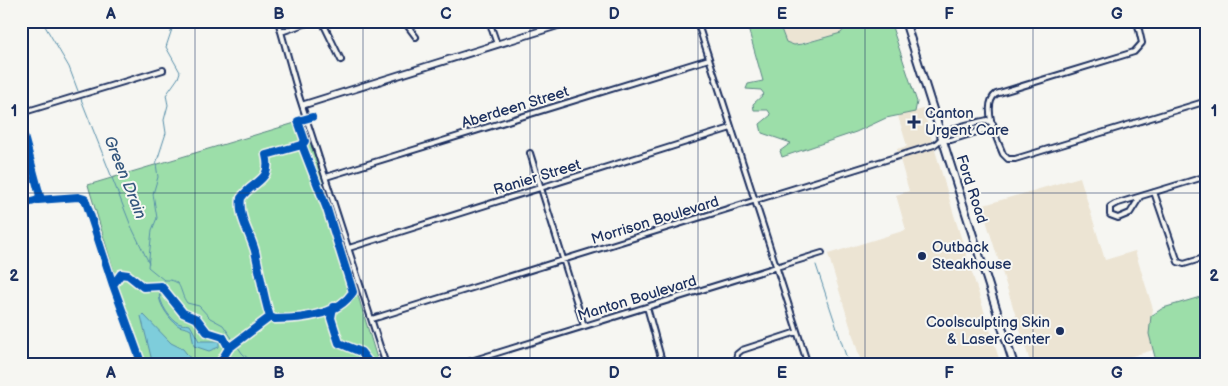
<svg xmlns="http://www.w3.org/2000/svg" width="1228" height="386" viewBox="0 0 1228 386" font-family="'Balsamiq Sans',sans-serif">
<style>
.built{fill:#ece4d3}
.green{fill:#9cdea9;stroke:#5c8684}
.water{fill:#7ecddb;stroke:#568ea9}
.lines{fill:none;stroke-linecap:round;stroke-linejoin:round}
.stream{stroke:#568ea9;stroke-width:1}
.street-casing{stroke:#1b2f5e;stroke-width:8}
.secondary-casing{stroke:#1b2f5e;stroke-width:9}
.primary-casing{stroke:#1b2f5e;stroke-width:10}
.street{stroke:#f6f6f2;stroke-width:4}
.secondary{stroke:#f6f6f2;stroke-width:5.5}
.primary{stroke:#f6f6f2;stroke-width:6}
.cycleway-casing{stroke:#f6f6f2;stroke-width:11}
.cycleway{stroke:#0057b8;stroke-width:8}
.grid{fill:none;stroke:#1b2f5e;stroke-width:1;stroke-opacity:0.55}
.poi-dot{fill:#1b2f5e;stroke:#f6f6f2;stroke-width:2}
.labels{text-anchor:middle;stroke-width:4;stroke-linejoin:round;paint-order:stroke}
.street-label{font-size:15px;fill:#1b2f5e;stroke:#f6f6f2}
.poi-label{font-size:15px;fill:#1b2f5e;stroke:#f6f6f2;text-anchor:start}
.water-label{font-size:16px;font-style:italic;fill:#34567d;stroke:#f6f6f2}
.neatline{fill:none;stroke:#1b2f5e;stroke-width:2}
.grid-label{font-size:16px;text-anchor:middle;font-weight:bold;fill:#1b2f5e}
</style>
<rect width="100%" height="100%" fill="#f6f6f2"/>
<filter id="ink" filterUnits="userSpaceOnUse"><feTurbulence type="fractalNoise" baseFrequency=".02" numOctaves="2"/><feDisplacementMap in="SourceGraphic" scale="10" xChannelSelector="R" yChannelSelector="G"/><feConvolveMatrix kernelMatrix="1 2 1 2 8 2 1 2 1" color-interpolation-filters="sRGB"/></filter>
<g filter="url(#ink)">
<path class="built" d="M779,21H858L845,26L841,33L794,45L786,42Z
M923,109L954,215L1001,365H862L828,254L906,230L896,195L909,191L897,149L907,146L898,116Z
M1080,177L1105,260L1135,251L1153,309L1149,334L1153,350L1102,365H1031L985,217L984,205Z"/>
<path class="green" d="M746,21H778L786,42L794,45L802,44L841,33C852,16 874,22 891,24L917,102L915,112L886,118L856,132L782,157L780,151L791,143L762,133L760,124L771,115L768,110H754L753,104L764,94L761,90L746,89L748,84L763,81Z
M305,120L379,365H142L88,185Z
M1207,295V361L1197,359L1187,365H1157L1149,334L1151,316L1163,308Z"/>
<path class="water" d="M160,293C159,303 171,322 181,324C184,325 187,324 190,325L199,341H219V347L209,351L194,346L191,330C186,327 184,328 179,326C171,322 156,301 160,293Z
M143,314L171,343L183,349L190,358L189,364L153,365L141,316Z"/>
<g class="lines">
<path class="stream" d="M42,21L69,67L78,91
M178,21L173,26L166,47L180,72L178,78L166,95L168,105L164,120L166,133L156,164L158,177L153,194L157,218L152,230L148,267L164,280C184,279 178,291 187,303L199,306L210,318L223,325L242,353L255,365
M187,21H196
M81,99L131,226L149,263
M816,265L849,365"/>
<g class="street-casing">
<path id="street" d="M278,21L299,96L386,365
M322,21L341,60
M404,21L416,37
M489,21L497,44
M697,21L808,365
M1137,21L1142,43L1134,52L996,94C981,105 997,140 1003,154L1008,159H1015L1207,101
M281,32L313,21
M21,113L163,70
M943,140H951L990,128L993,124
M530,153L584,326
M326,177L709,59
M1154,192L1178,262L1184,264L1207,257
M1140,197L1130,213L1118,218L1110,215V207L1115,204L1207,176
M349,248L731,128
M647,307L663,365
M372,319L934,145C940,141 943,136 948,132C957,125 976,123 987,120L993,124
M458,365L822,253
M736,365L737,354L742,350L797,332"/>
</g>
<g class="secondary-casing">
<path id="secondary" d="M303,105L572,21"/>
</g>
<g class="primary-casing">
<path id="primary" d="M905,21L1014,365"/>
</g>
<use href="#street" class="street"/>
<use href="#secondary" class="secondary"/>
<use href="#primary" class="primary"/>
<g class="cycleway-casing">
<path id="cycleway" d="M21,125L40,196L38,200L21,205
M302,145L266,155C273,182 253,180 241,198C238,217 250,233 255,251C260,273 263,295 270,317L275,319C301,319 337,316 353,292L327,209L302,145L305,141L298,121L312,117
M38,200L78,197L85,199L113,285
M333,307L331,318L339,343L361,352L371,365
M142,365L113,285L121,274L128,275L143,287L161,286L183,313L197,319L207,332L223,337L229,348
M214,365L221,361L229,348L270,317"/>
</g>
<use href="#cycleway" class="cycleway"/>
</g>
</g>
<path class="grid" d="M195,21V365M363,21V365M530,21V365M698,21V365M865,21V365M1033,21V365M21,193H1207"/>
<g class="poi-dot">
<path d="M911.5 114.5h5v5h5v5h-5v5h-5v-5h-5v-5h5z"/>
<circle cx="922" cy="256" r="5"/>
<circle cx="1060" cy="331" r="5"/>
</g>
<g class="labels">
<g class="street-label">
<text transform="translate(515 107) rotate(-17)" y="5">Aberdeen Street</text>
<text transform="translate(537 177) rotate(-17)" y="5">Ranier Street</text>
<text transform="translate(972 189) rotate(72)" y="5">Ford Road</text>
<text transform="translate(655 220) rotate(-17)" y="5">Morrison Boulevard</text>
<text transform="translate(637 298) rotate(-17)" y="5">Manton Boulevard</text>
</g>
<g class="poi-label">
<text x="925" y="118">Canton<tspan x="925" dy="17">Urgent Care</tspan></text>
<text x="932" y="252">Outback<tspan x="932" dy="17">Steakhouse</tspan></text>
<text x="1050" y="327" text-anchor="end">Coolsculpting Skin<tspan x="1050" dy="17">&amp; Laser Center</tspan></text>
</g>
<g class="water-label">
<text transform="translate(126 177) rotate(68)" y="6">Green Drain</text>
</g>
</g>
<rect width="1228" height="386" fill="none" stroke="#f6f6f2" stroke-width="55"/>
<rect x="28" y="28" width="1172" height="330" class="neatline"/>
<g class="grid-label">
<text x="111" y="19">A</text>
<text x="279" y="19">B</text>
<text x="446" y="19">C</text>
<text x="614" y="19">D</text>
<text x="782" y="19">E</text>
<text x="949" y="19">F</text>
<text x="1117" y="19">G</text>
<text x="14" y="116">1</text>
<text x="1214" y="116">1</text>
<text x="14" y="281">2</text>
<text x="1214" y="281">2</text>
<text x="111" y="378">A</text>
<text x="279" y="378">B</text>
<text x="446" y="378">C</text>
<text x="614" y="378">D</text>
<text x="782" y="378">E</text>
<text x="949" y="378">F</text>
<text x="1117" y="378">G</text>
</g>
</svg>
